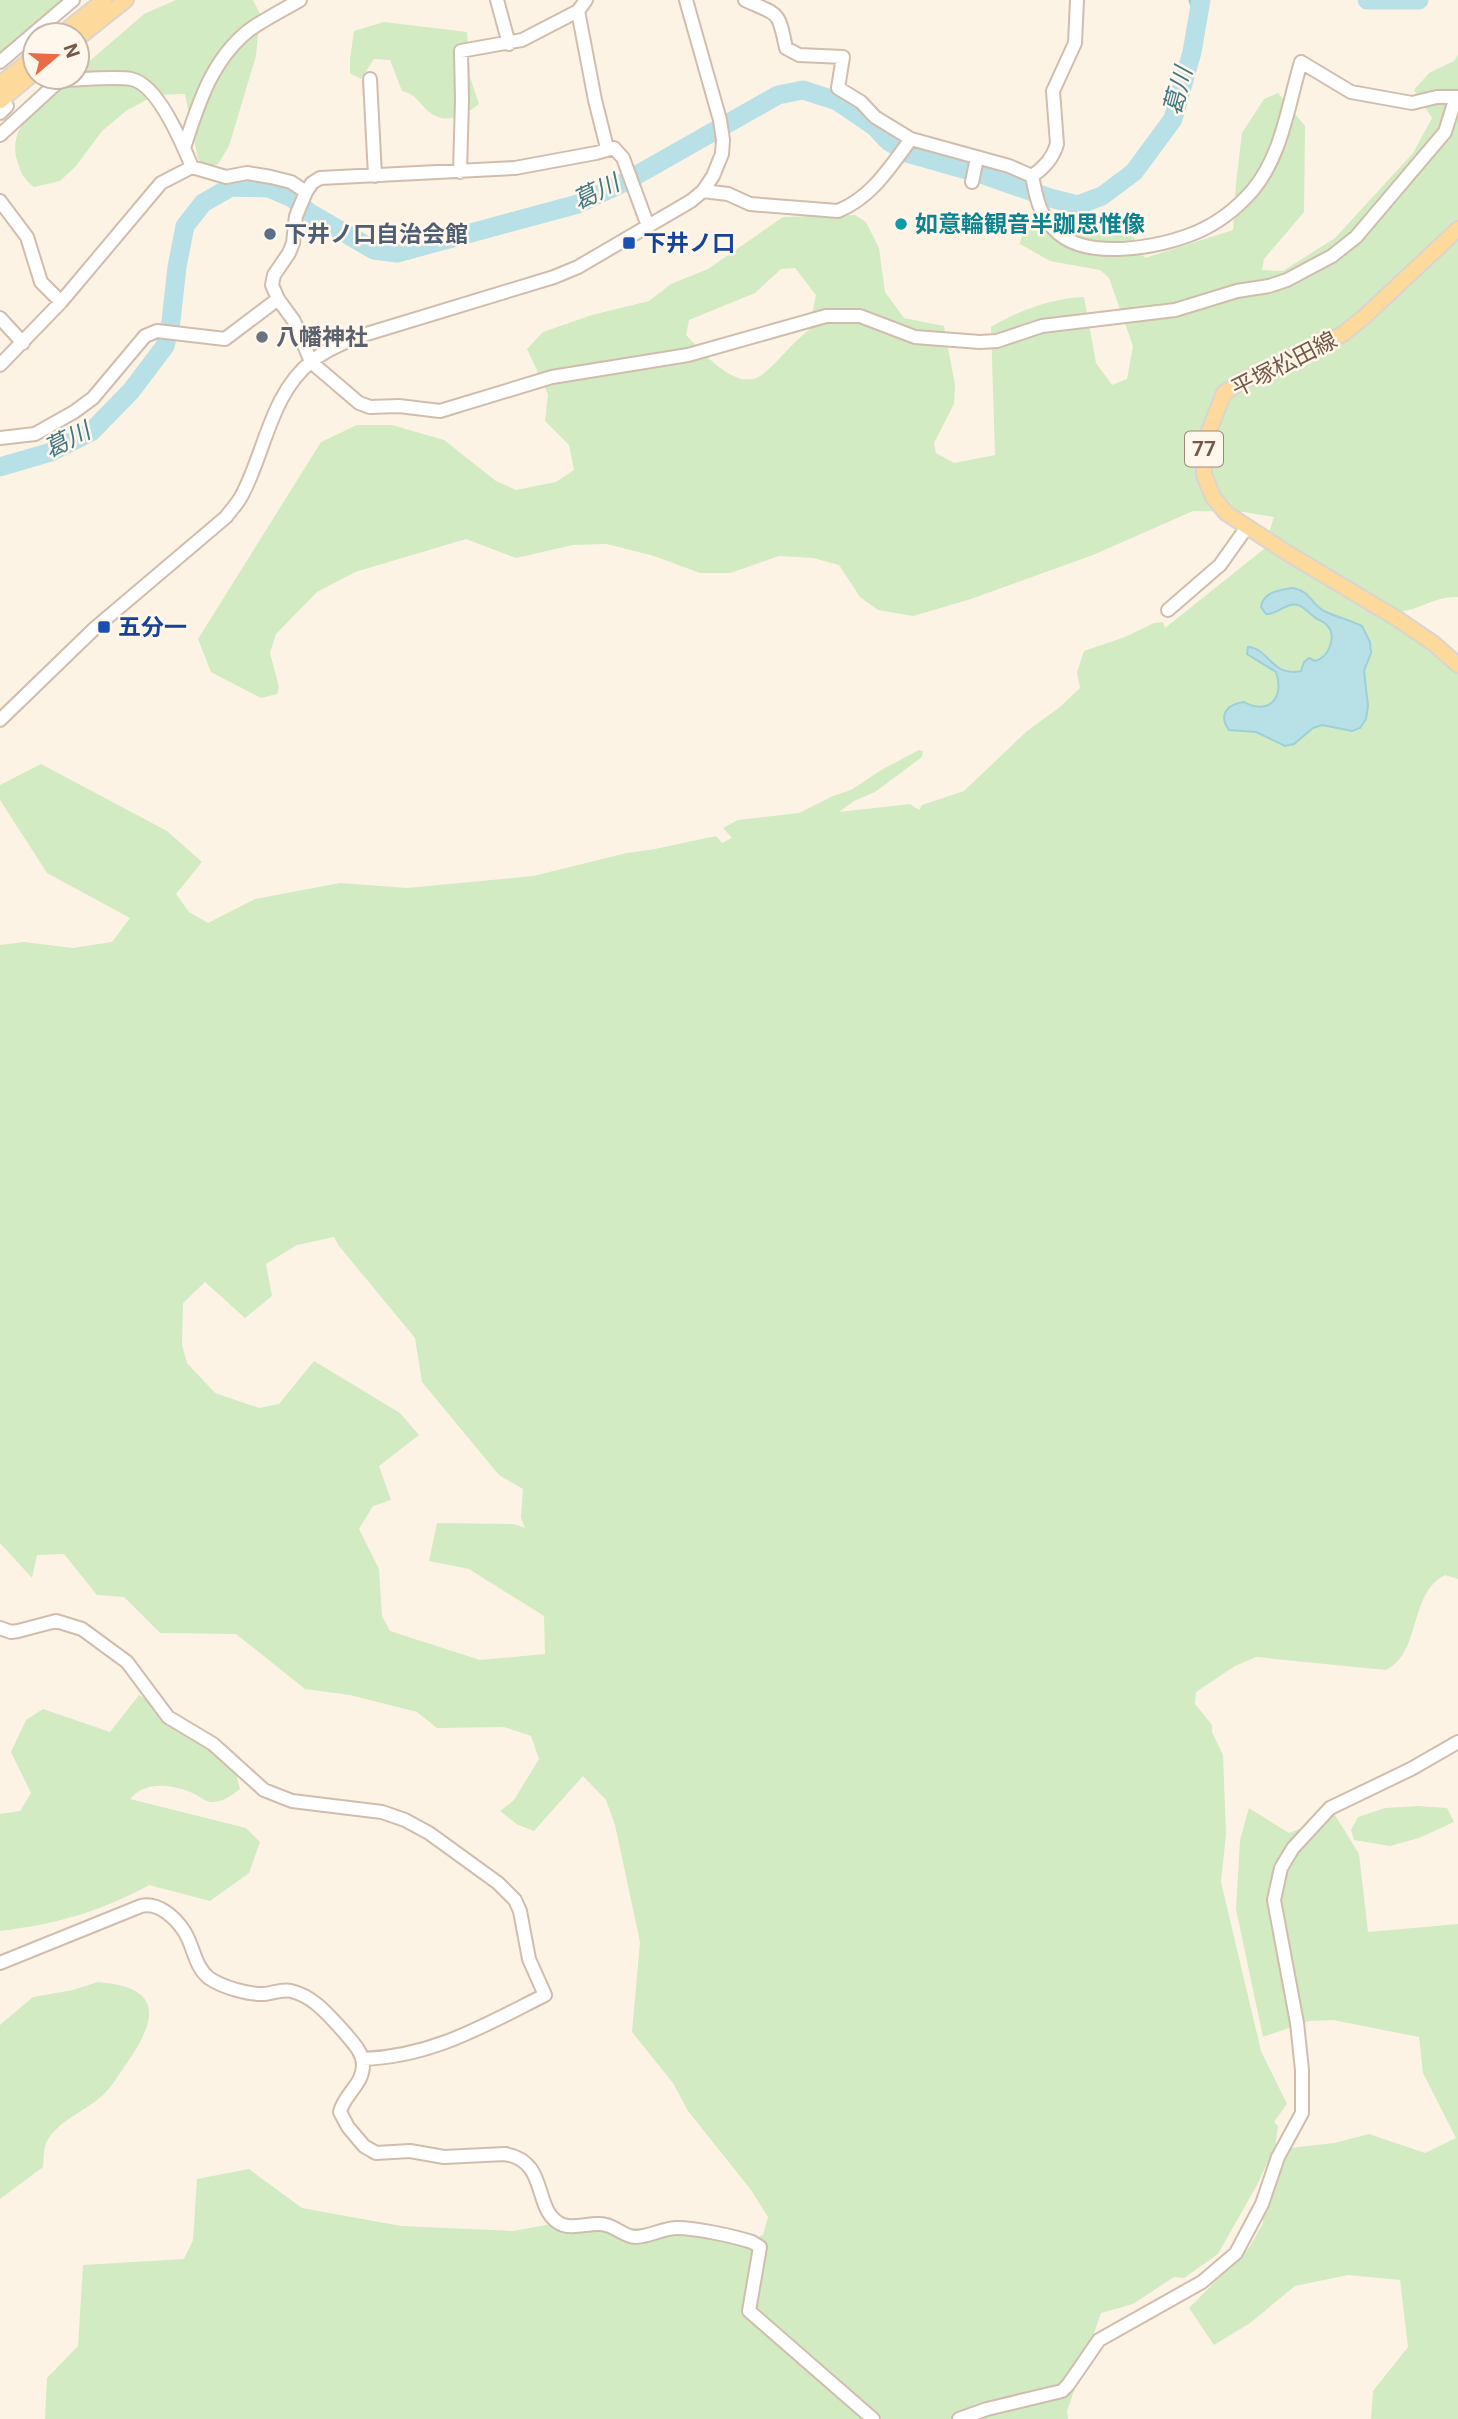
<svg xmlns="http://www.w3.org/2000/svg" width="1458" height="2419" viewBox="0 0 1458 2419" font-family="Roboto,'Noto Sans JP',sans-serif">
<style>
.green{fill:#d2ebc2;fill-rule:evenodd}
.water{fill:#b8e0e7;stroke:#9ed0d9;stroke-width:2}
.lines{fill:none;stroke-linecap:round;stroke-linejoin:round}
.stream{stroke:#9ed0d9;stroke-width:3.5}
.river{stroke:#b8e0e7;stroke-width:19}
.minor-casing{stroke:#d1bdad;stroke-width:16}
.major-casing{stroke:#dbd4d0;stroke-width:18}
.minor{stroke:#fff;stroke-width:12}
.major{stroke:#fdd99b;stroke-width:14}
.culture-dot{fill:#0f9aa8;stroke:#fff7eb;stroke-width:2.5}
.service-dot{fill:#5c6f8a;stroke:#fff7eb;stroke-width:2.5}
.transit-dot{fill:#1a4fb4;stroke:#fff7eb;stroke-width:2.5}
.worship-dot{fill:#6b7280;stroke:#fff7eb;stroke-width:2.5}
.labels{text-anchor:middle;stroke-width:5;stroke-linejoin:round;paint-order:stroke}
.shield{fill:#fff7eb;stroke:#9f887a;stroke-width:2}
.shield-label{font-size:21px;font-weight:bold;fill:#765949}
.culture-label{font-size:23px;font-weight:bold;fill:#0d838f;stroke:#fff7eb;text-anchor:start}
.service-label{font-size:23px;font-weight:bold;fill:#4e5e75;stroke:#fff7eb;text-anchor:start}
.transit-label{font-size:23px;font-weight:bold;fill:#164399;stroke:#fff7eb;text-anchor:start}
.worship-label{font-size:23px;font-weight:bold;fill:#5b616d;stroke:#fff7eb;text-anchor:start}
.street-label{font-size:23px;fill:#765949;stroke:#fff7eb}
.water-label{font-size:24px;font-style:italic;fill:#3f7783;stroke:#fff7eb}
</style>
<rect width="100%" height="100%" fill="#fdf3e4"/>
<path class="green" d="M0,0H69L0,56Z
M176,0H253L260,14L256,56L229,146L218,164L207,167L198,159L185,94L155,95L126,111L102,131L76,166L60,181L34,187C23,179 21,173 17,160C6,123 47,99 71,77H77V72L144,14Z
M384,22L467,32L470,77L479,104C464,116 445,126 428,111C417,101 417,95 402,91L390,60L374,59L361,79L350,73V59L354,31Z
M1458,55V597C1436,596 1423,608 1403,611L1415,634L1458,670V1579L1445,1575C1408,1594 1422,1652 1386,1670L1256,1657L1235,1666L1196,1692L1195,1704L1212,1725V1732L1223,1755L1226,1834L1221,1882L1261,2051L1287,2104L1274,2122L1278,2126L1275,2147L1257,2185L1218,2254L1184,2278L1174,2277L1133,2304L1101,2313L1067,2411L1068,2419H45L47,2378L78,2346L83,2265L184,2259L193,2240L197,2179L249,2169L302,2208L401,2226L514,2231L551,2224L555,2225L568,2219L610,2217L622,2228H686L752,2239L763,2235L768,2217L751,2190L688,2111L673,2083L632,2032L640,1942L615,1825L606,1800L583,1776L534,1831L518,1825L500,1811L514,1800L539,1759L531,1736L504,1727L437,1728L417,1712L350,1695L305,1689L236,1634L160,1633L124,1597L97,1595L64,1554L37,1555L32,1578L0,1543V945L24,942L73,948L112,942L130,918L47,873L0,800V785L41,764L167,831L202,862L176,894L189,912L208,923L255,899L340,883L407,888L533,876L627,853L655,849L716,836L722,843L732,838L723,828L738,820L799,813L833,796L851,790L883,769L919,750L923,751L922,757L875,792L854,801L839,812L910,804L919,810L922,805L964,791L1027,731L1060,707L1080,688L1077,672L1084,651L1125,637L1154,623L1163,622L1165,628L1264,549L1274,517L1244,512L1193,511L1093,555L971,599L913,616L878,610L860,597L839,565L813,558L779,556L730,573H700L654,556L607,544L573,545L516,558L466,539L355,572L317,592L276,634L270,653L279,687L277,694L261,698L211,672L198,639L321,442L357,425H392L444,440L496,481L516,490L556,482L574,470L569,445L545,421L548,394L527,349L543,332L592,315L649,301L671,284L708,269L783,217L855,215L866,222L879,248L885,292L904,318L944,326L955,385L954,404L934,443L936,453L954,463L995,455L991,327C1017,311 1053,298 1084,297L1096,363L1112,385L1127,379L1133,346L1109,278L1100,270L1050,261L1020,244L1025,218L1089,228L1125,221L1145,258L1233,230L1236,183L1242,133L1264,99L1278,93L1305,126L1304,212L1264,259L1262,270L1283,271L1335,238L1413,153L1432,118L1414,90L1429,73L1454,61ZM795,268L816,295L809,330C791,343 779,362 762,375C736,393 703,352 686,335L689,320L755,293L781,269ZM334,1237L339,1246L415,1338L422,1382L499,1475L523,1489L521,1518L525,1528L514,1524L437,1523L429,1561L469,1569L544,1616L545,1654L480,1660L390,1631L382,1616L379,1569L359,1529L373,1506L391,1500L379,1466L419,1435L400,1413L314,1361L279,1404L259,1408L215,1393L187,1363L182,1345L183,1303L205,1282L245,1318L272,1296L266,1264L297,1245Z
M139,1695L224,1748L235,1770L240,1789C232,1795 222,1803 210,1802C204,1801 197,1794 190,1792C171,1784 144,1781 130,1799L246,1828L260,1842L249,1873L210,1901L149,1885C100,1912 56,1924 0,1931V1814L20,1811L31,1793L11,1752L26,1720L43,1709L110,1732Z
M1418,1806L1447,1808L1454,1822L1419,1838L1390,1846L1354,1840L1351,1830L1358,1817L1385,1808Z
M1249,1808L1289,1833L1335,1815L1359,1854L1368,1932L1458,1924V2419H1371L1373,2391L1408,2347L1400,2280L1348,2275L1295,2286L1250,2323L1214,2345L1189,2308L1249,2248L1263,2223V2194L1270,2176L1290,2148L1334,2143L1369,2134L1425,2153L1456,2138L1423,2073L1419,2037L1333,2020L1309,2021L1263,2037L1236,1909L1240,1840Z
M98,1982C163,1987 158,2018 127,2063C120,2073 113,2085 105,2093C87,2111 61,2118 47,2141C43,2148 44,2159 43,2167L0,2199V2025L33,1997L73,1990Z"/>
<path class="water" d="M1292,588C1311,591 1310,603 1324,611C1336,617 1350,620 1362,626L1370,642L1371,653L1364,671L1368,706L1366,719L1360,728L1352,731L1322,725L1313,728L1294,744L1285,746L1256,732L1229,730C1218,715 1227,704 1244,702C1269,716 1285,697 1276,672L1247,654L1248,647C1269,648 1272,678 1301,671L1304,662L1309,658L1315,661C1329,657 1338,636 1326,624C1322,621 1316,619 1312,615C1308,612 1303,606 1298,605C1286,602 1277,615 1266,614L1261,607C1263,592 1279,590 1292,588Z"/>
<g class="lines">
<path class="stream" d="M1190,0L1197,20"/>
<path class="river" d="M1367,0H1419
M0,467L51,452L91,432L131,391L165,346L171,321L177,267L185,226L203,203L231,187L269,188L292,198L310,213L374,250L397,253L578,204L621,184L778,95L803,90L837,101L875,127L888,141L907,153L981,174L1050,198L1078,205L1102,196L1134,172L1173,119L1192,52L1201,0"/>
<g class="minor-casing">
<path id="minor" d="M497,0L509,44
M745,0C779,16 778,9 786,48L799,55L843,57L838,88L861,102L875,117L911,139L1009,166L1032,176
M578,11L595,100L607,148
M0,62L73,0
M370,79L375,176
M0,113L7,106
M0,135L60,80C79,80 115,76 131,79C158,84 183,145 192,167
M184,148C198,105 211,61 248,31C264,19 283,10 300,0
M460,172L462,100L461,51L522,40L578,11L586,0
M1032,176C1036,196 1039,214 1054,229C1084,262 1160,248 1197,232C1218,223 1237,208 1252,191C1282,156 1288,105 1301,62L1351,92L1412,103L1437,97H1458
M1032,176C1044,168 1053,158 1057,144L1053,91L1075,43L1077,0
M972,182L977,158
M703,191L728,194L750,204L838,211C872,197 890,167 911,139
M0,201L27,237L41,282L61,302
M648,226L623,158L614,148L596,153L515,168L320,178L312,183L306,192L296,216L293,243L289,253L274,275L272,285L278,299L294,321L311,362L359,403L370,407L399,406L440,411L552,377L688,355L826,316H860L915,337L980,342L997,341L1042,326L1175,310L1237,291L1269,286L1287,280L1332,256L1356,237L1445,132L1456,97
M0,318L23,343
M0,365L61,302L161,183L192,167L226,177L247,173L271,177L291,182L306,192
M0,438L35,434L74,412L93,398L145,336L157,331L225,339L278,299
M1168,610L1220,565L1247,527
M0,720L95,628L226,517C231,510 238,503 242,495C265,452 271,393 312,361C326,350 343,343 360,336L554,277L578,267L691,201L703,191L713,176L722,154L723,140L720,120L686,0
M0,1628L11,1632L18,1631L56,1621L82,1629L127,1662L168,1717L213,1744L264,1790L292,1801L382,1812L405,1820L429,1833L498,1883L515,1900L520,1911L529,1959L545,1995C485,2025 432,2057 362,2059
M0,1963L141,1906C158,1902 175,1917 184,1931C194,1946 194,1966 209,1978C222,1987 249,1995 265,1994C273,1993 282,1989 291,1991C314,1996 330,2017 345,2033C352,2042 363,2052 363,2065C363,2085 344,2094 340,2112L348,2127L364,2146L376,2153L410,2151L444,2157L505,2154C551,2162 531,2212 563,2225C575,2229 588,2223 600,2224C614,2224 624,2237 635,2237C649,2237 663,2228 677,2228C696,2228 733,2236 752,2242L760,2247L749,2311L873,2419
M959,2419L987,2409L1062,2391L1068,2385L1099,2340L1202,2282L1236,2253L1262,2204L1278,2157L1302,2113V2070L1297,2023L1274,1900L1281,1868L1293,1848L1330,1808L1411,1769L1458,1742"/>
</g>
<g class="major-casing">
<path id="major" d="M60,35L104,0
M77,39L126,0
M0,84L35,56
M0,101L35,72
M1458,229L1364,317L1343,334L1242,381L1224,393L1203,446L1204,475L1213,497L1226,513L1289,554L1396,618L1433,643L1458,665"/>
</g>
<use href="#minor" class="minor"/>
<use href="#major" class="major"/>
</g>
<circle class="culture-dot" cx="901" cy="224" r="7"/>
<circle class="service-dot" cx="270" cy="234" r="7"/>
<g class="transit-dot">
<rect x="622" y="236" width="14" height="14" rx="3.5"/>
<rect x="97" y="620" width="14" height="14" rx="3.5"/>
</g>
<circle class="worship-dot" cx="262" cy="337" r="7"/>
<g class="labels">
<rect class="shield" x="1185" y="431.5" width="38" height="35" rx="5"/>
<g class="shield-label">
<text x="1204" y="456">77</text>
</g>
<g class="culture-label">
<text x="915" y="232">如意輪観音半跏思惟像</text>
</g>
<g class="service-label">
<text x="284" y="242">下井ノ口自治会館</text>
</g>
<g class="transit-label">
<text x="643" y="251">下井ノ口</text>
<text x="118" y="635">五分一</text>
</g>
<g class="worship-label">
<text x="276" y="345">八幡神社</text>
</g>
<g class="street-label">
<text transform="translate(1284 364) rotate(-27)" y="8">平塚松田線</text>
</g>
<g class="water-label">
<text transform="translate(1178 91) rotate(-75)" y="8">葛川</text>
<text transform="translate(596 192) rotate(-26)" y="8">葛川</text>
<text transform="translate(67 440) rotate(-27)" y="8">葛川</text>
</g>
</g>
<g transform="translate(56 56) rotate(71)"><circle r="33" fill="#fff7eb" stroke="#c8b8aa" stroke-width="2"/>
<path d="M0-5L12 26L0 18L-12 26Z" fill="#ea6b46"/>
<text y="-10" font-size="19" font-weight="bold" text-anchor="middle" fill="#765949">N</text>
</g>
</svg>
